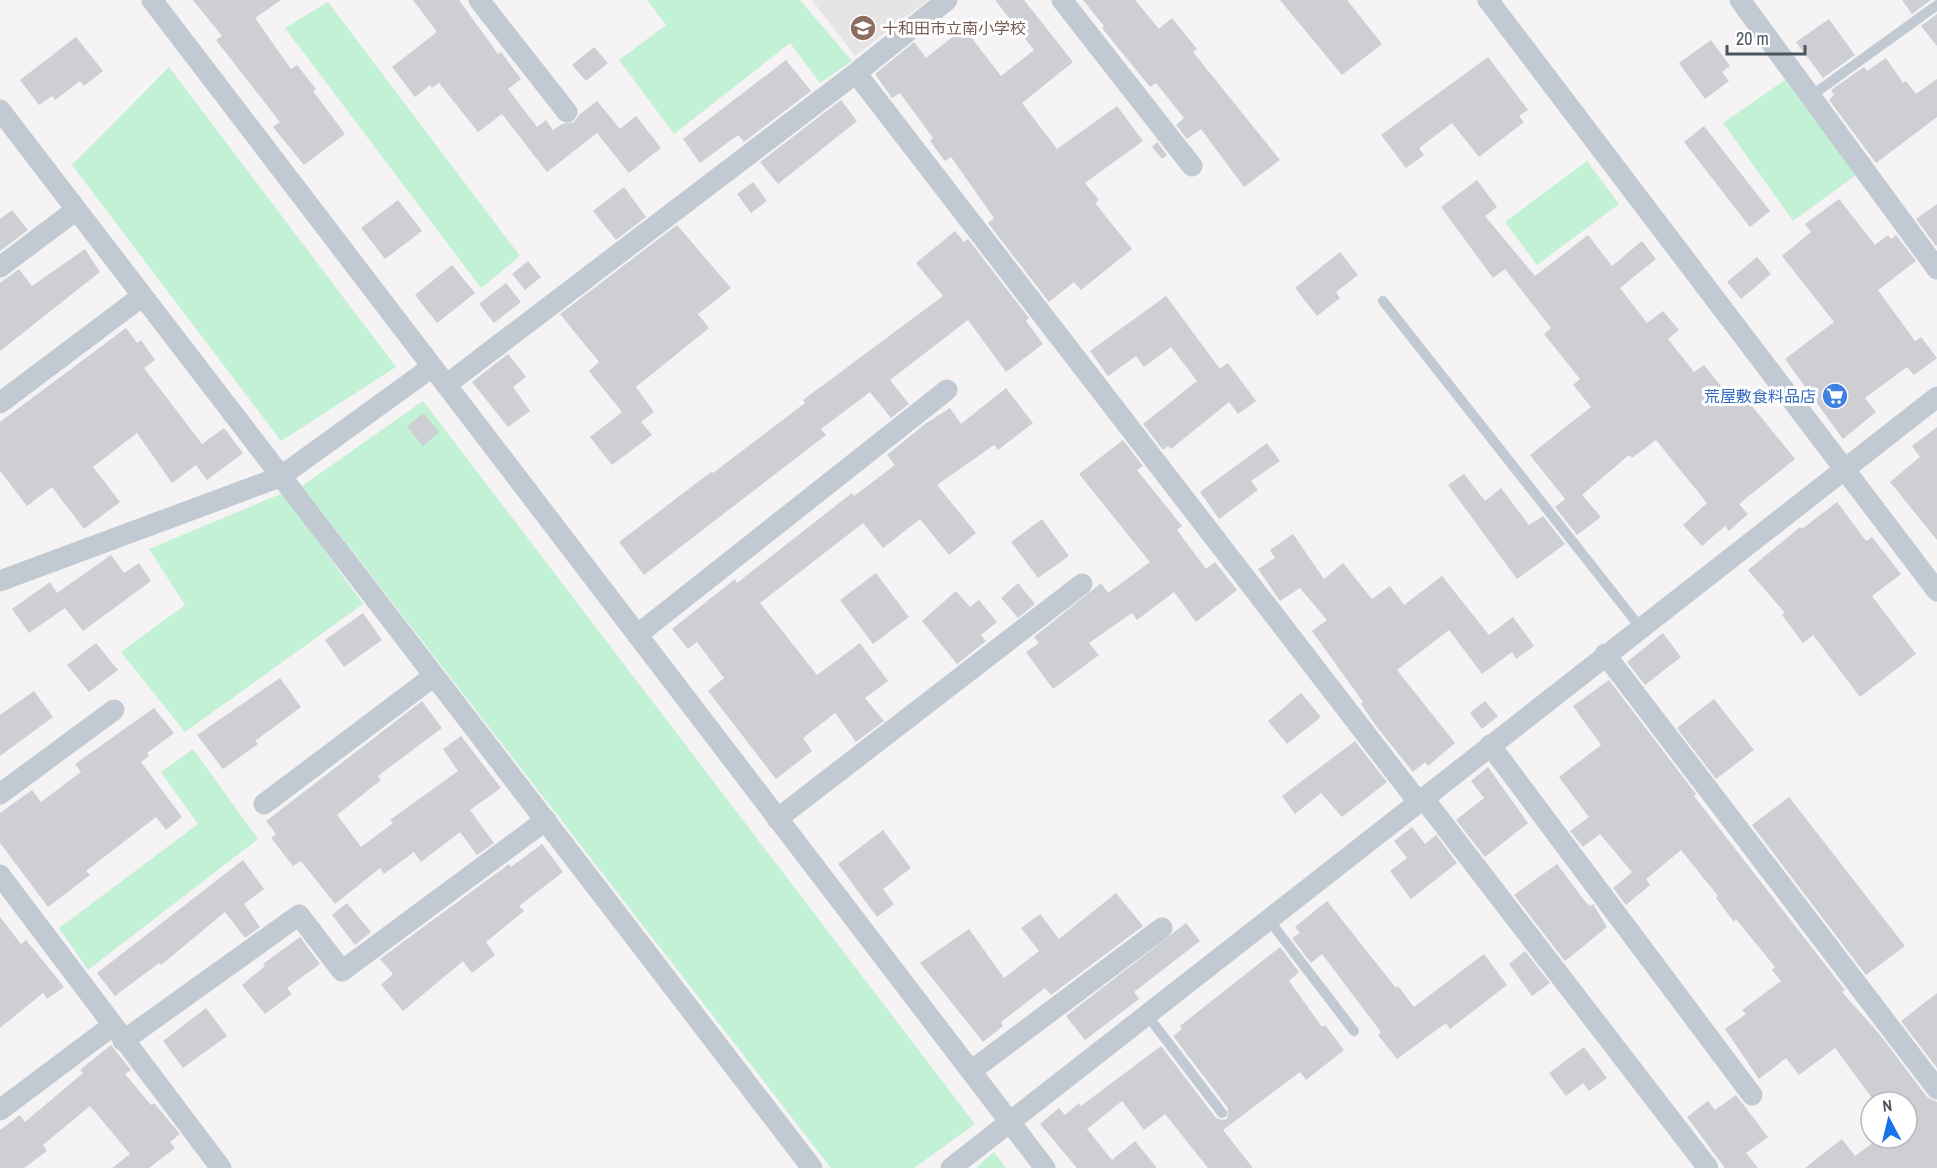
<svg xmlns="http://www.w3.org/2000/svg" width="1937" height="1168" viewBox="0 0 1937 1168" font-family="'Archivo Narrow','Noto Sans JP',sans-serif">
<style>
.education{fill:#e6e4e5}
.green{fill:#c3f1d5}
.building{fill:#cdcfd5}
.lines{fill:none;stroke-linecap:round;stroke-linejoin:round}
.service{stroke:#c1cad2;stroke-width:10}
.minor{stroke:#c1cad2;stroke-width:21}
.labels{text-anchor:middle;stroke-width:6;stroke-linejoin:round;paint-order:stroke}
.education-label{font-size:16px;fill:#785e54;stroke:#fff;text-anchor:start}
.shop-label{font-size:16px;fill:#366cbe;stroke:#fff;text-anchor:end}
</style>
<rect width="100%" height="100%" fill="#f5f3f3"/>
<path class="education" d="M812,0H928L855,56Z"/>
<path class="green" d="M647,0H800L852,61L820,83L790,43L674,134L619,60L666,25Z
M328,2L520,256L481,288L285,28Z
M169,67L396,367L281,441L72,165Z
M1785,80L1856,175L1793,221L1723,123Z
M1587,161L1619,204L1537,265L1505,222Z
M423,401L975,1124L914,1168H831L302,486Z
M283,493L363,604L185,732L121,652L185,605L149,549Z
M193,749L258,839L88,970L59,928L198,824L161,772Z
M994,1152L1006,1168H976Z"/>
<path class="building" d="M193,0H281L255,18L291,69L297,65L316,89L313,91L345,134L304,165L273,127L280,122L216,40L222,36Z
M413,0H459L498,54L501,52L521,79L508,89L537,127L546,120L553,130L562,124L574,122L579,115L597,101L620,129L636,116L661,148L629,173L597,133L547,172L502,114L478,132L439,83L432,88L430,85L415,97L392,67L437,32Z
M995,0H1024L1073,62L1022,103L1057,149L1117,106L1143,141L1085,183L1099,200L1095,203L1132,249L1081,290L1074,282L1049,302L988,223L994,218L951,157L945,161L930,141L933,138L900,93L892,98L875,74L914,42L926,58L964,28L1001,76L1034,50Z
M1083,0H1135L1159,29L1172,18L1197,49L1193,52L1280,160L1244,187L1201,129L1187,139L1176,125L1184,118L1156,83L1150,87L1102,28L1104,26Z
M1280,0H1347L1382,44L1342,75Z
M1902,0H1931L1912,14Z
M1937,14V46L1921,26Z
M1829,19L1855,55L1823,78L1796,42Z
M76,37L103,71L84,86L80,81L55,100L52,96L39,105L20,80Z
M1711,40L1730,66L1722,72L1729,81L1705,99L1679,63Z
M594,47L608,63L586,81L572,65Z
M1488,57L1528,110L1519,116L1524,122L1479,157L1452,123L1419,148L1424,155L1406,168L1381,135Z
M1886,58L1903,83L1906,81L1916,94L1937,79V117L1876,163L1829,100L1834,95L1831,90L1864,67L1867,71Z
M786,60L811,91L744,142L738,135L700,163L683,139Z
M841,100L857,121L778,184L760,162Z
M1704,126L1770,211L1750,227L1684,142Z
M1157,142L1167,155L1162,159L1152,147Z
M1477,180L1497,207L1485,216L1535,276L1588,235L1612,266L1642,241L1656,259L1620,288L1647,323L1663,311L1679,330L1668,339L1694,372L1704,365L1738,407L1747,400L1795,459L1739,504L1748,514L1729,531L1725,526L1702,546L1683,525L1707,503L1656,440L1632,458L1629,455L1582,495L1601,517L1577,535L1555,507L1565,499L1530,455L1591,407L1573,385L1580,379L1544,334L1551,328L1505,269L1493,278L1441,207Z
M753,182L767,201L751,213L737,194Z
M624,187L646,217L616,240L593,211Z
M1839,199L1875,245L1888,235L1891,239L1896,235L1916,261L1878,290L1915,341L1921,337L1937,358L1914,375L1907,367L1865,398L1876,412L1843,439L1785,359L1834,322L1782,256L1811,232L1805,224Z
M398,200L422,231L385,259L361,228Z
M1937,204V245L1936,246L1916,219Z
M12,210L28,230L0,251V219Z
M677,225L731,288L698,314L709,328L636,387L654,412L641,422L652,435L612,465L590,437L622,412L589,371L599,362L560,314Z
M955,231L964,242L968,239L1029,318L1026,321L1043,344L1006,372L968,320L890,380L909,404L891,418L870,392L821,429L826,435L644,575L619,542L711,472L713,473L805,403L803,400L943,296L916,263Z
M85,249L100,272L0,351V283L19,269L32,286Z
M1340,252L1358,275L1336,292L1340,298L1317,316L1295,288Z
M1757,257L1771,274L1741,299L1727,282Z
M528,261L541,277L525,290L512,274Z
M452,265L475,293L437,323L415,295Z
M506,283L521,302L494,323L479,304Z
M1166,296L1220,369L1228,363L1256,401L1238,414L1229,402L1171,449L1168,446L1163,450L1143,424L1197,381L1171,347L1144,367L1136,356L1108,376L1090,351Z
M126,328L137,343L141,340L155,360L144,368L202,444L224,428L243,453L207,480L196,465L172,483L137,433L93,467L120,502L84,529L52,487L27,506L0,471V422Z
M508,354L526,377L513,387L530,411L508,427L472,382Z
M1006,388L1033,423L998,450L994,445L937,485L976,533L949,555L920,519L883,548L863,523L760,603L817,675L860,643L888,681L865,698L884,721L856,742L835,713L803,738L812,751L776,779L708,691L724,678L697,642L688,649L672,629L735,579L737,583L852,493L854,496L895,465L887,455L925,424L950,408L961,424Z
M423,413L439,432L423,446L407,427Z
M1937,427V540L1890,482L1920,457L1912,446Z
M1123,440L1143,466L1137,470L1182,526L1177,530L1206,569L1215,562L1237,590L1196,622L1174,592L1137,620L1132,613L1089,643L1099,655L1053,689L1026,652L1039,643L1034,637L1101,583L1108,593L1150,562L1079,474Z
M1267,443L1280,461L1251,481L1258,490L1219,519L1200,492Z
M1464,474L1485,501L1501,488L1529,525L1543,516L1565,544L1517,579L1448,485Z
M1837,502L1866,541L1872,537L1901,574L1872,596L1916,654L1860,697L1813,635L1803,643L1782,615L1785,613L1748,570L1800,527L1802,529Z
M1042,519L1069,556L1038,578L1011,542Z
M1293,534L1324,579L1343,563L1372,599L1390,586L1404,605L1442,576L1489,635L1513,617L1534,646L1516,659L1512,652L1482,674L1449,630L1397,670L1455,743L1428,766L1425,762L1413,772L1376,726L1361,704L1363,702L1312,631L1327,620L1300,588L1280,601L1258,569L1275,558L1270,550Z
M111,555L124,573L139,563L151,581L83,631L65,608L29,633L12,609L50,582L57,593Z
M876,573L909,617L873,644L840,600Z
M1018,583L1035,604L1018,618L1001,598Z
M956,591L970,607L979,600L997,622L981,635L986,641L957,664L922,621Z
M363,613L382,640L344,667L325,640Z
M1663,633L1681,657L1645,685L1627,662Z
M96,643L118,670L89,692L67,665Z
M280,678L301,707L255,741L258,744L223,769L197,735Z
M1609,680L1696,794L1694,796L1845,990L1842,992L1881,1036L1927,1097L1937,1102V1168H1805L1842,1139L1855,1156L1879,1138H1907V1102H1875L1835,1048L1799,1075L1786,1058L1759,1079L1725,1029L1746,1014L1742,1010L1781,981L1772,970L1775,967L1736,919L1734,922L1716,898L1718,896L1681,850L1646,879L1650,885L1626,905L1613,888L1632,872L1600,834L1583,847L1570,831L1589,817L1559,777L1601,745L1573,706Z
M34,691L53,717L0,756V715Z
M1301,693L1321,717L1287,744L1268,721Z
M1714,699L1754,750L1716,779L1677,728Z
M422,701L442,728L378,776L381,780L337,815L361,847L393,823L390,820L458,771L443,749L461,736L501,788L470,810L494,843L477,855L460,832L421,862L414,852L384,874L380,868L335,904L301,861L293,866L271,838L276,834L266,821Z
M1485,701L1498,716L1482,729L1470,713Z
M154,708L174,733L147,753L149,756L141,762L182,817L166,830L156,817L86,871L90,875L48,907L0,843V813L32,790L41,802L81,772L75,764Z
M1355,741L1387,782L1342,817L1321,793L1295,814L1282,796Z
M1488,767L1528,823L1485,857L1456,820L1484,798L1471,781Z
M1789,797L1905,946L1866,975L1752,825Z
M1412,827L1425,844L1436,835L1457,863L1411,899L1390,871L1407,858L1394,841Z
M883,830L911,868L883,889L894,904L877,917L838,864Z
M542,844L563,872L519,906L524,911L486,942L495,955L472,973L463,961L403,1011L381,985L393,974L380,959L509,864L511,867Z
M243,860L264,889L244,904L260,927L245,938L225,912L161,965L159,963L115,996L97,973Z
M1557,864L1584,900L1590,906L1593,904L1607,927L1565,961L1514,895Z
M1116,893L1143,926L1051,995L1045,988L1001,1022L1003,1026L983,1042L920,963L969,929L1004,978L1039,951L1021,928L1040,914L1059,939Z
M1327,901L1396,988L1398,986L1414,1007L1484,954L1507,985L1450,1029L1446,1023L1397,1059L1378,1035L1381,1032L1322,954L1311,963L1292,938L1300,933L1295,927Z
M347,903L371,932L355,945L332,915Z
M0,917L21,944L26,940L64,987L47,999L43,993L0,1028Z
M1186,923L1200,941L1134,992L1139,999L1085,1040L1066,1016Z
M300,937L320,964L287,988L292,994L265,1014L242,985L265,966L263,964Z
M1280,947L1299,972L1289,981L1322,1027L1325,1025L1344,1050L1306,1080L1300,1072L1223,1130L1253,1168H1208L1165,1114L1144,1130L1122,1101L1087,1129L1112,1160L1135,1141L1157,1168H1077L1040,1124L1059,1108L1065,1115L1079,1103L1081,1106L1161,1046L1216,1118L1222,1120L1227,1119L1228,1108L1173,1036L1182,1029L1180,1026Z
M1525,951L1550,983L1532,996L1509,964Z
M1937,993V1068L1901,1021Z
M206,1008L227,1036L183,1068L163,1041Z
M111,1045L131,1070L125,1074L151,1105L154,1103L180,1134L170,1142L175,1148L149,1168H112L130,1154L90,1106L43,1145L47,1151L24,1168H0V1130L20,1115L25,1122L83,1073L80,1070Z
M1584,1047L1607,1078L1589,1091L1583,1083L1566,1096L1549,1073Z
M1736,1095L1768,1137L1746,1153L1758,1168H1725L1687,1117L1708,1101L1715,1110Z"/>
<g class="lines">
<path class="service" d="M1811,96L1937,5
M1383,301L1640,627
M1269,920L1354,1031
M1147,1015L1222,1113"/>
<path class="minor" d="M152,0L1045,1168
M479,0L567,112
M1062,0L1192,166
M1488,0L1937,591
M1740,0L1937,269
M856,73L1419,803
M0,110L812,1168
M0,267L76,210
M446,385L856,73L947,0
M0,403L141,297
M0,581L280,477L432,367
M637,635L947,390
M1605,654L1937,1089
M1490,745L1752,1095
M0,794L114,710
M1424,799L1708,1168
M264,804L434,676
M777,819L1082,584
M0,875L221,1168
M123,1041L299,915L342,971L546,820
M971,1071L1162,928
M0,1110L112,1026
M951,1168L1937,397"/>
</g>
<defs>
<g id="school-disc" transform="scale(1.35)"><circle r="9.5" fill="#8d6e63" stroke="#fff"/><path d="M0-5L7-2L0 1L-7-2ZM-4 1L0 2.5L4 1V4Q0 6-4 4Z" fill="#fff"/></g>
<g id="supermarket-disc" transform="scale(1.35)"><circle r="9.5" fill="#3f7fe0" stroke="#fff"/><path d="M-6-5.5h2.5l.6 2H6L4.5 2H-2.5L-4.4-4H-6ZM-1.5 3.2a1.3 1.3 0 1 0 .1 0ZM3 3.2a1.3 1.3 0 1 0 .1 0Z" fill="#fff"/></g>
</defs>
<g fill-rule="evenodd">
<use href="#school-disc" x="863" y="28"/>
<use href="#supermarket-disc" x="1835" y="396"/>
</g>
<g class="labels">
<g class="education-label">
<text x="882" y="34">十和田市立南小学校</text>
</g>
<g class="shop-label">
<text x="1816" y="402">荒屋敷食料品店</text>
</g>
</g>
<g transform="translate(1889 1120) rotate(353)"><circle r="28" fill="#ffffff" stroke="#b7bbc0" stroke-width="1.5"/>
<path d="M0-4.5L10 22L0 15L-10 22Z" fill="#1a73e8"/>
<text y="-9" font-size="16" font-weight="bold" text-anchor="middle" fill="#4a5661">N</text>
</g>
<path d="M1727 45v9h78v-9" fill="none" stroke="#4a5661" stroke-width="3"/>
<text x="1736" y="45" font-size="18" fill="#4a5661" stroke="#ffffff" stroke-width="4.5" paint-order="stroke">20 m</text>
</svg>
